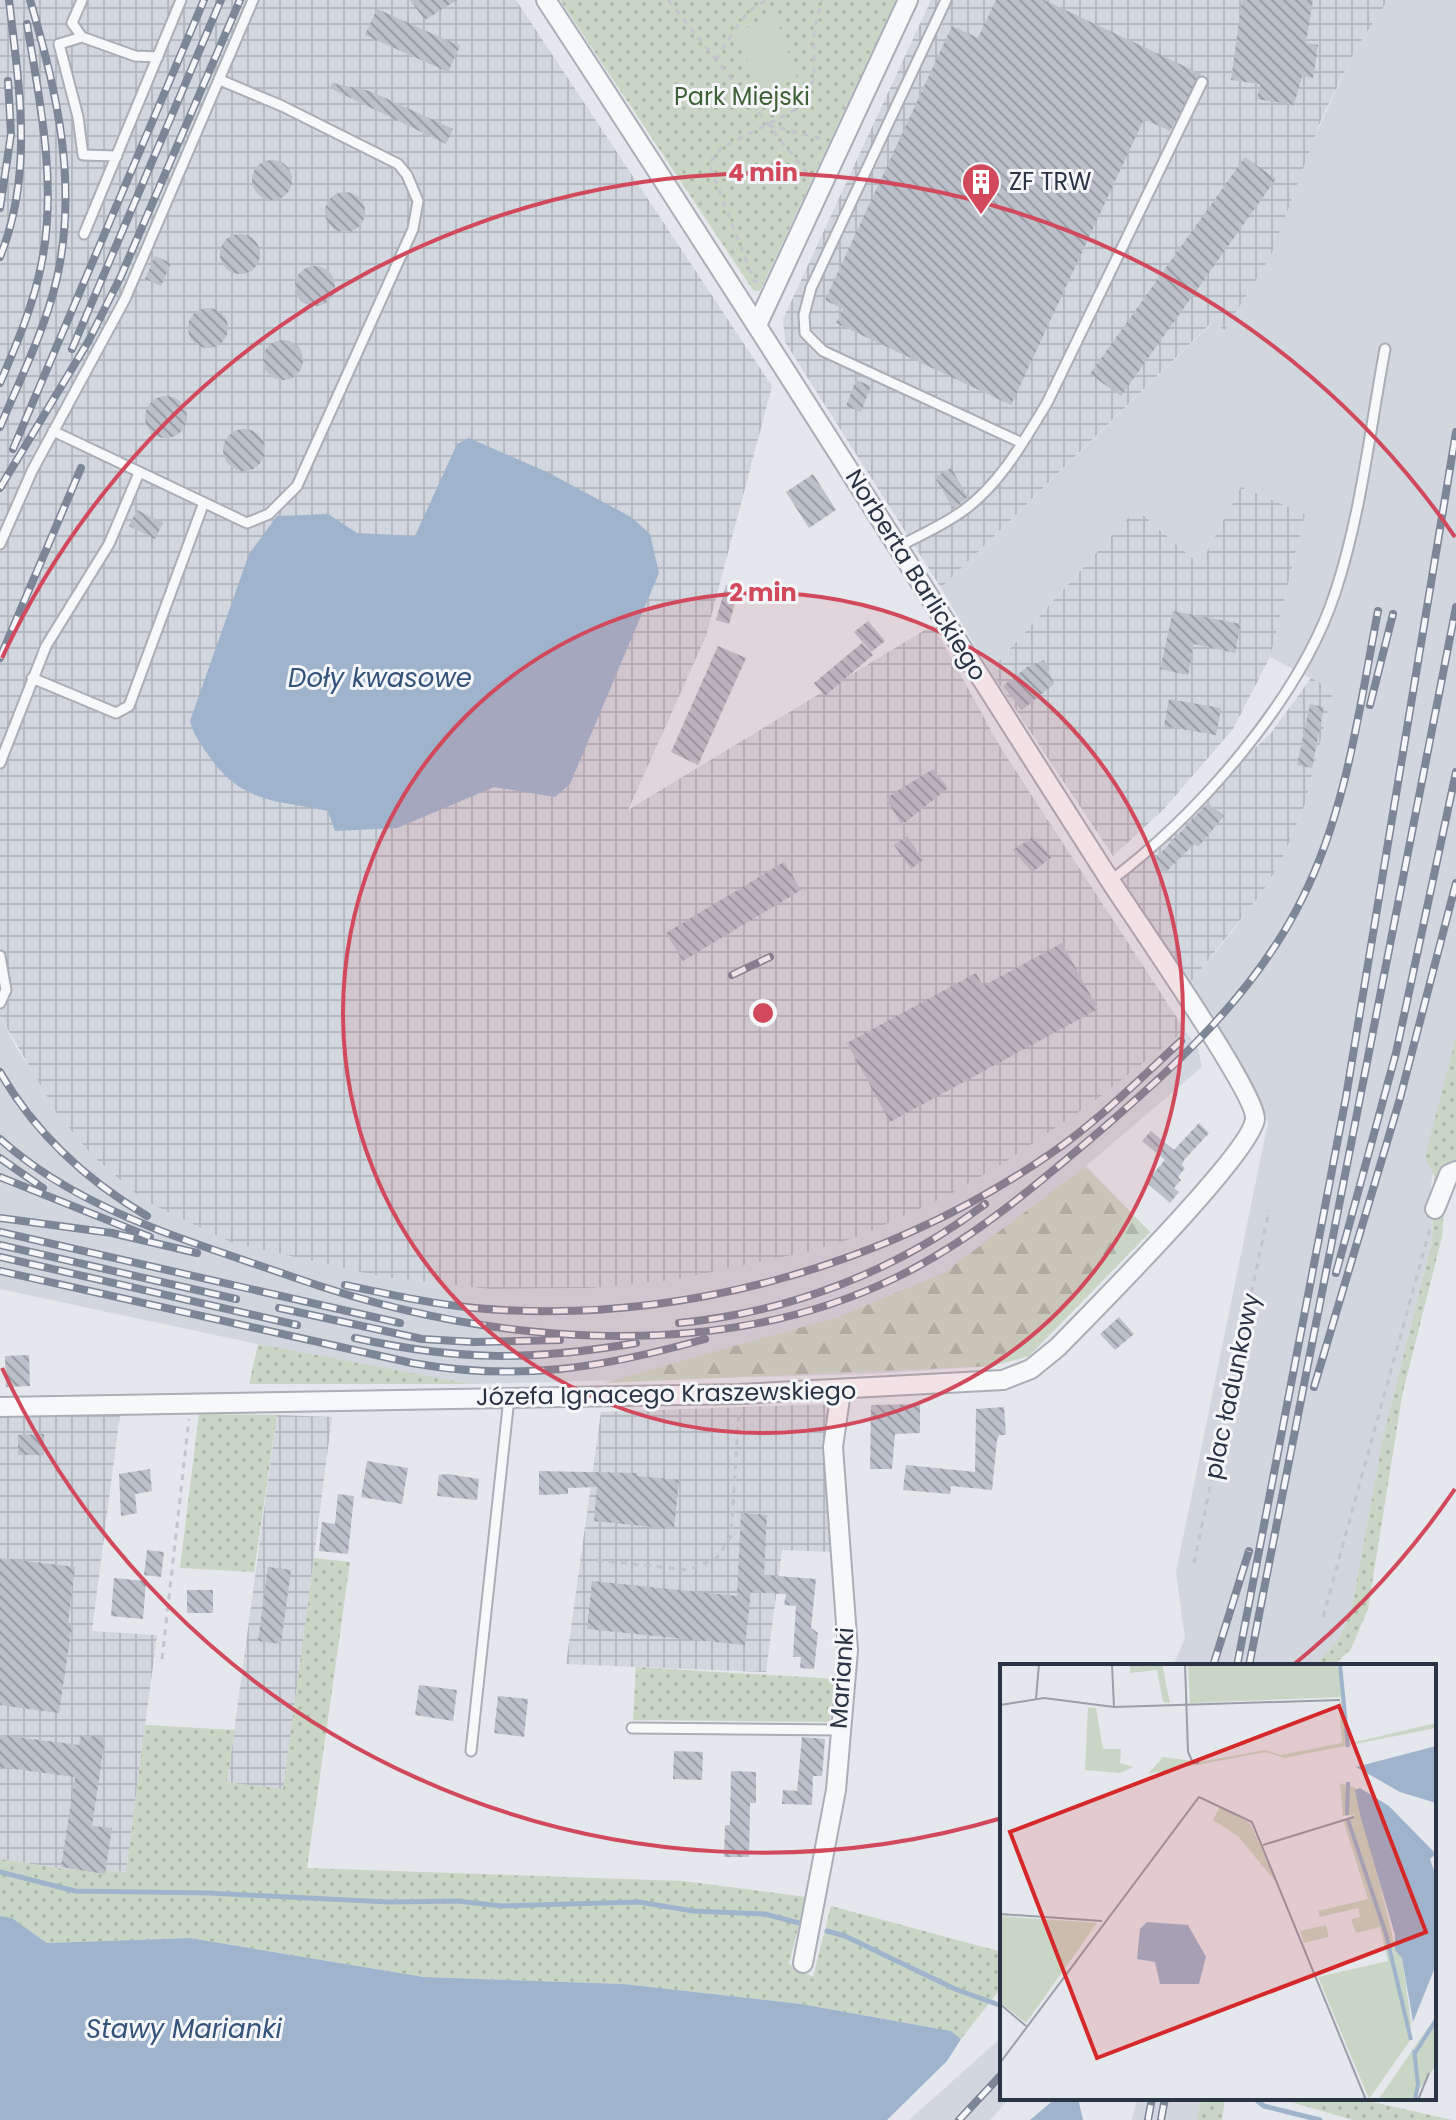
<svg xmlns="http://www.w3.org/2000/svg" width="1456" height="2120" viewBox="0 0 1456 2120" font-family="Poppins,sans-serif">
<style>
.built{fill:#d2d6de}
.industrial{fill:url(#industrial-grid)}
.green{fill:url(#green-dots)}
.forest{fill:url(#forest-firs)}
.pitch{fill:#c9d6c5}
.water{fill:#9fb4cc}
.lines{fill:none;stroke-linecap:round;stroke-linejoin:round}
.stream{stroke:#9fb4cc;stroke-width:5}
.building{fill:url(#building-back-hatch)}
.service-casing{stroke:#a9aeb7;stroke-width:13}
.minor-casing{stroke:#a9aeb7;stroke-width:22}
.path{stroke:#c2c5cb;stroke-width:3;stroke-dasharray:6 6;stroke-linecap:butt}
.service{stroke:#f7f8fa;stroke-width:9}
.minor{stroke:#f7f8fa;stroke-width:18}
.rail-casing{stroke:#7d8696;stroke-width:8}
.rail{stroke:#f4f6f9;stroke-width:5;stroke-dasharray:15;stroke-linecap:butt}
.ring{fill:none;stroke:#d1495b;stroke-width:4}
.labels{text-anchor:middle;stroke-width:6;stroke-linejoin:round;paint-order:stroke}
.park-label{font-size:24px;fill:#3f6138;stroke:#f4f6f9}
.poi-label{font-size:24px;fill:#2b3445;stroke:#f4f6f9;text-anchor:start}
.street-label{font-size:24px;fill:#2b3445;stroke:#f4f6f9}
.water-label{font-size:26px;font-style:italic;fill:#34527a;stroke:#f4f6f9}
.inset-river{fill:none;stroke:#9fb4cc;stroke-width:4}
.inset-road{fill:none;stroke:#9a9fa9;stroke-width:2}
.view{fill:#d62828;fill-opacity:0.15;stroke:#d62828;stroke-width:4}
.inset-edge{fill:none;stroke:#2b3445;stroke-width:4}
.centre{fill:#d1495b;stroke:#f4f6f9;stroke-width:4}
.ring-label{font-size:24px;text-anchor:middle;font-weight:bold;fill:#d1495b;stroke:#f4f6f9;stroke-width:6;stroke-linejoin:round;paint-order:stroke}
</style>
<defs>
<pattern id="industrial-grid" width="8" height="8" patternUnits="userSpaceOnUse" patternTransform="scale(2)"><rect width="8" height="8" fill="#d2d6de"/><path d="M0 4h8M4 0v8" fill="none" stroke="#b4b8c0"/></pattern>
<pattern id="green-dots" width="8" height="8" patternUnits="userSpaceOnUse" patternTransform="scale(2)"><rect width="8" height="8" fill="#c9d6c5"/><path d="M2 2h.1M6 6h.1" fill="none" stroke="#adb8ab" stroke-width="1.8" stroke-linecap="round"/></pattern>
<pattern id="forest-firs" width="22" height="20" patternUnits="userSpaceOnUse" patternTransform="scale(2)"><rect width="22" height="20" fill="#c9d6c5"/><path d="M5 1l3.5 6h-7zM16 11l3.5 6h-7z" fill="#adb8ab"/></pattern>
<pattern id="building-back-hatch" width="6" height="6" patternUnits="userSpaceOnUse" patternTransform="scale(2)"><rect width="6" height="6" fill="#bbc0ca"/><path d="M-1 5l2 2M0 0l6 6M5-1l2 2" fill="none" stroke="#989da6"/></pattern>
</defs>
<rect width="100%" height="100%" fill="#e4e7ec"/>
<path class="built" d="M1388,0H1456V1037L1443,1097L1431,1186L1432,1240L1383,1438L1351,1612L1339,1639L1314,1666H1173L1185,1638L1176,1572L1268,1122L1259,1097L1190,983L1236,927L1282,859L1305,804L1333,690L1270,657L1305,514L1200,565L1136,509L990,671L941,588L1213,322L1225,330L1355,50Z
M0,1016L17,1049L93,1156L143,1200L234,1243L383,1277L490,1289L590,1288L1093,1102L1185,1030L1198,1049L1202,1067L1086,1166L1150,1232L1029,1356L992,1366L867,1374L470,1384L304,1354L0,1289Z
M1002,2037V2098H1010L990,2120H909Z
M1137,2098H1201L1197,2120H1132Z"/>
<path class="industrial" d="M0,0H516L772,386L706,636L628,810L933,625L1002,750L1185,1030L1093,1102L1005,1162L949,1195L860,1236L815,1250L673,1280L590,1288L490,1289L383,1277L233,1243L143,1200L93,1156L58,1115L0,1016Z
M931,0H1388L1355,50L1321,120L1271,255L1225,330L1212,322L941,588L785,342L783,319Z
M1241,487L1305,514L1270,657L1233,729L1163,810L1113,856L990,671L1136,509L1200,565Z
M1311,678L1333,690L1305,804L1282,859L1263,891L1190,983L1118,877L1271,733Z
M831,1404L833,1552L782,1550L766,1672L566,1664L601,1412Z
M120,1414L92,1631L157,1635L126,1872L64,1869L0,1859V1417Z
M277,1415L332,1417L284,1790L227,1783Z"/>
<path class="green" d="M560,0H896L760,291L753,290Z
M1456,1037V1180L1444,1210L1442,1237L1402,1396L1368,1609L1351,1649L1333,1666H1314L1339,1639L1351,1612L1383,1438L1432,1241L1434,1176L1425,1157Z
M258,1344L470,1384H249Z
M199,1414L277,1415L254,1572L180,1568Z
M314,1558L350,1562L307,1868L683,1881L806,1897L789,1964L813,1977L831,1906L1002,1952V1987L961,2039L951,2031L801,2004L624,1984L424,1977L190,1938L47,1943L12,1918L0,1916V1859L64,1869L126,1872L145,1725L235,1730L227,1782L283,1789Z
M636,1667L835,1679L830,1722L633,1720Z
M1201,2098H1225L1222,2120H1197Z
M1277,2098H1355L1452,2120H1353Z"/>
<path class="forest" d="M1085,1167L1150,1232L1029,1356L992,1366L604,1383L838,1317L944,1273Z"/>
<path class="pitch" d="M776,17L797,78L758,92L737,31Z"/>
<path class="water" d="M469,438L549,473L631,517L650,534L659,573L570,784L555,797L494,787L397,828L335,831L328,811C278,800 244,804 211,759C202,746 194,736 190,721L249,554L277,516L328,514L357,533L415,536L457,444Z
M0,1916L12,1918L47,1943L190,1938L424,1977L624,1984L801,2004L951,2031L961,2039L947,2061L887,2120H0Z
M1056,2098H1078L1083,2120H1030Z"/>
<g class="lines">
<path class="stream" d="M0,1872L75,1891L208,1893L388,1902L457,1901L502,1906L639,1902L693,1911L765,1914L799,1923
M827,1931L845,1936L955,1989L1002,2006
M1254,2098L1264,2106L1320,2120"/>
</g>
<path class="building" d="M410,0H457L425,20Z
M996,0H1044L1201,74L1170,131L1144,119L1011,405L836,323L843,309L825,300L952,26L978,38Z
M1242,0H1313L1306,43L1318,45L1313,78L1302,76L1294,105L1257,99L1260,84L1231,80Z
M377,9L460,46L448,72L365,35Z
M332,83L370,91L453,129L446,144L330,88Z
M1245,157L1276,179L1121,396L1090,374Z
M252 180a20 20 0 1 1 40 0a20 20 0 1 1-40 0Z
M325 212a20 20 0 1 1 40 0a20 20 0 1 1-40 0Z
M220 254a20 20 0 1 1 40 0a20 20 0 1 1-40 0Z
M155,256L171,263L161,286L145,279Z
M295 286a20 20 0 1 1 40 0a20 20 0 1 1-40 0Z
M188 328a20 20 0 1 1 40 0a20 20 0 1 1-40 0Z
M263 360a20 20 0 1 1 40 0a20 20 0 1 1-40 0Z
M856,380L871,386L861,412L846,406Z
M145 417a21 21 0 1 1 42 0a21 21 0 1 1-42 0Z
M223 450a21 21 0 1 1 42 0a21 21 0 1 1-42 0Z
M951,468L968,497L953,509L935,477Z
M813,474L836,510L809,528L786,492Z
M137,510L163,523L155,539L129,526Z
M726,585L739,589L729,624L716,620Z
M1173,611L1241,624L1235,653L1194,644L1188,675L1160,669Z
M868,621L885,641L871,652L854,632Z
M862,643L873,655L825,696L814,683Z
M718,646L746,658L698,765L671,752Z
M1044,660L1054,684L1022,710L1003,686L1027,667Z
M1169,699L1221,708L1216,735L1164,726Z
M1310,704L1324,707L1312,768L1297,765Z
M933,769L948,788L902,825L886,798Z
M1208,803L1224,816L1198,847L1194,844L1164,874L1152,862Z
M907,836L923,860L911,869L894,845Z
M1033,837L1052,857L1032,872L1013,850Z
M784,862L801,890L683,961L666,933Z
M1062,943L1098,1009L890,1122L847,1043L976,973L983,986Z
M1199,1123L1209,1133L1184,1160L1182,1165L1185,1168L1178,1177L1181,1180L1174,1188L1179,1192L1170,1203L1146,1182L1165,1160L1142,1141L1151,1131L1174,1150Z
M1119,1317L1134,1334L1115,1350L1100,1334Z
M29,1355L30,1386L6,1387L5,1356Z
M920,1404V1433L895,1434L892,1469H870L871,1405Z
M1004,1407L1006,1435H999L997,1440L992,1490L951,1486L950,1494L903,1490L906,1465L975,1472L976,1409Z
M44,1434V1455H18V1435Z
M367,1461L408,1468L402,1504L361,1497Z
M150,1469L152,1491L135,1494L137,1513L121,1516L119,1474Z
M539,1471L637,1473V1476L679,1480L674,1529L594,1521L597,1487L568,1488V1494L539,1495Z
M448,1474L479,1479L477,1500L437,1496L439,1475Z
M338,1494L354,1496L348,1554L319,1551L322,1522L335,1524Z
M741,1513L767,1515L764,1575L816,1579L811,1628L818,1633L814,1669L800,1668L801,1657H793L796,1606L784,1605L786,1594L751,1592L745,1645L587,1629L592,1581L737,1596Z
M147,1550L164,1552L161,1577L144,1575Z
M0,1558L75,1567L68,1624L72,1625L59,1713L0,1705Z
M268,1567L291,1570L281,1644L258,1641Z
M114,1578L146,1581L143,1619L111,1616Z
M187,1590H213V1613H187Z
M419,1685L457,1690L453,1721L415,1715Z
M498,1696L528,1699L524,1737L494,1733Z
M0,1735L79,1745L81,1735L105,1738L92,1826L112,1828L105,1874L61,1867L75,1777L0,1767Z
M802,1737L825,1739L822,1776H813L812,1805L782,1804L783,1790L797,1791Z
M674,1751L703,1752L702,1780L673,1779Z
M731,1771L756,1772V1803H750L749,1857H724L725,1825H730Z"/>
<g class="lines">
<g class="service-casing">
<path id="service" d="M946,0L811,288L804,315L805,333L823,351L1022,443
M82,37L72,23L82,0
M117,156L83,155L78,117L59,44L82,37L135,56L158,57
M84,234L181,0
M53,431L247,523L269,514L297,486L413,229L418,201L407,175L398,164L282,106L220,80
M0,544L32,471L125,299L253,0
M898,547C920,535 944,525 964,510C1000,484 1024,441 1047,403L1202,82
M32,678L116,713L129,706L203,505
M0,763L46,646L109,544L139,473
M1110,881C1199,814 1300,699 1335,593C1361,515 1370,429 1385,349
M0,956L6,990L0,1003
M632,1728L839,1730
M471,1751L509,1398"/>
</g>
<g class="minor-casing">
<path id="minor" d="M758,323L908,0
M1435,1209L1449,1174L1456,1171
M0,1407L740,1394L1003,1380L1031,1369L1058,1347C1091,1313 1252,1152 1255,1119C1257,1094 1133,916 1111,882C923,588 738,292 546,0
M803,1963L836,1790L848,1650L833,1447L841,1391"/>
</g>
<path class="path" d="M668,0L807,173
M716,60C730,39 743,9 768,0
M768,125L822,139
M758,282L754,281L709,164L721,148L801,107L814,78V30L822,0
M597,1560L689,1570L717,1558L731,1536L739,1410
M1194,1563L1269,1210
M1323,1617L1431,1225
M162,1659L189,1419"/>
<use href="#service" class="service"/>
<use href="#minor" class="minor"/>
<g class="rail-casing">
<path id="rail" d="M0,208L11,134L8,81
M0,257C34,173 19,87 9,0
M72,349L221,0
M0,383C17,343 34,304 42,261C57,183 40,102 27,24
M0,427C20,379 45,330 57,278C78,183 57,91 30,0
M13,449L204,0
M0,488L88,342L121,276L240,0
M0,658L81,468
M1370,705L1393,614
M732,975L770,957
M0,1072C35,1133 86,1180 147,1216
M0,1139C81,1212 193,1242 293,1277C480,1343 711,1367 895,1278C970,1242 1038,1184 1101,1130C1178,1064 1256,992 1302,899C1347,809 1359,709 1378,611
M0,1158L43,1188
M0,1177L150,1237
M0,1218L112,1233L197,1253
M0,1232L400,1323
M0,1245L236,1299
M0,1257L297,1325
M0,1271L412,1363C519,1382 602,1368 705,1339
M1336,1273L1396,1053L1456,772
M345,1285C387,1294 432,1304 475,1308C675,1326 889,1266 1053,1152C1099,1120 1140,1079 1181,1041
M279,1308L422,1339L474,1342L560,1340
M679,1323C788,1313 899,1270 985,1204
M355,1338C459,1361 531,1361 636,1343
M1314,1387L1399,1102L1456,883
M1213,1666L1249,1551
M1237,1666L1346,1097L1456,432
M1249,1666L1456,607
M959,2120L1002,2074
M1148,2120L1152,2098
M1161,2120L1165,2098"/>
</g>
<use href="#rail" class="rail"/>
</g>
<circle cx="763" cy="1013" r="420" fill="#d1495b" fill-opacity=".12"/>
<g class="ring">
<circle cx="763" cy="1013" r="420"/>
<path d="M1455 1489A840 840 0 0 1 1292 1666M1002 1818A840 840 0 0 1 2 1368M2 658A840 840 0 0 1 1455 537"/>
</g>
<defs>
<g id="building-pin" transform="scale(2)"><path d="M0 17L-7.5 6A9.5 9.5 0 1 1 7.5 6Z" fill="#d1495b" stroke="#f4f6f9"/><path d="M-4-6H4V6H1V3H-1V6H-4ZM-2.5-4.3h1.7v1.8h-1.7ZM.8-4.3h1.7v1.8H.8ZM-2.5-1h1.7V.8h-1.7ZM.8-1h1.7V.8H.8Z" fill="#fff"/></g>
</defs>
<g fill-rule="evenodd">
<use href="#building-pin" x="981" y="182"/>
</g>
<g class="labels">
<g class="park-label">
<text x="742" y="105">Park Miejski</text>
</g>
<g class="poi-label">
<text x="1009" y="190">ZF TRW</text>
</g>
<g class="street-label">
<text transform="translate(916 575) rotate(58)" y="8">Norberta Barlickiego</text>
<text transform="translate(1232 1386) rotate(-78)" y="8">plac ładunkowy</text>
<text transform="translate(666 1394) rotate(-1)" y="8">Józefa Ignacego Kraszewskiego</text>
<text transform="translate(842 1678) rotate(-86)" y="8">Marianki</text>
</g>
<g class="water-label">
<text x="380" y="687">Doły kwasowe</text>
<text x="184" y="2038">Stawy Marianki</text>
</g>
</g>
<g transform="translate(1000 1664)">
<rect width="436" height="436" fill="#e4e7ec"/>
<path d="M130,0H162L170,39L163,38L157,6L130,9ZM188,0H340L343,33L190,39ZM339,38H344L347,80L436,59V64L284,94L266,88L148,110L163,93L199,98L265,86L281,91L342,79ZM88,43L96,44L103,85H121L120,99L133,103L120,109L85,106ZM340,119L356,124L394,278L402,293L411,358L409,378L369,435L318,313L388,297L380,263L356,269L351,255L360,253L358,244L320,253L318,247L368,235L343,156L355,151L343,152ZM0,252L97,259L26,359L0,338ZM326,261L329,273L304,279L300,267ZM436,352V401L412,436H378Z" fill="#c9d6c5"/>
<path d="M220,142L250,159L276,218L238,172L213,156Z" fill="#c9d6c5"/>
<path d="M436,82V139L400,128L356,103ZM360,124L389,142L436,190L430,195L436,212V301L413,358L402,294L395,286V271L360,151L355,126ZM147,258L188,261L206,293L199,320H160L155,298L137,295L140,265Z" fill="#9fb4cc"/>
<path class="inset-river" d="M340,0L348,83M347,151L348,118M348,156L386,270L411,376M414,386L418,420L415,436M415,389L436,356"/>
<path class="inset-road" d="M112,0L114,43M185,0L188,88L193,99H199M36,35L39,0M0,41L44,34L114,43L340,36M263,181L354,153M0,250L102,257M0,340L26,362M0,399L199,133L252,158L366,436M418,436L429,409"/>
<path class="view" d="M339,42L426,268L97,394L10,168Z"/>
<rect width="436" height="436" class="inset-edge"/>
</g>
<circle cx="763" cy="1013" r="12" class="centre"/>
<g class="ring-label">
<text x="763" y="181">4 min</text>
<text x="763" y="601">2 min</text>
</g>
</svg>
